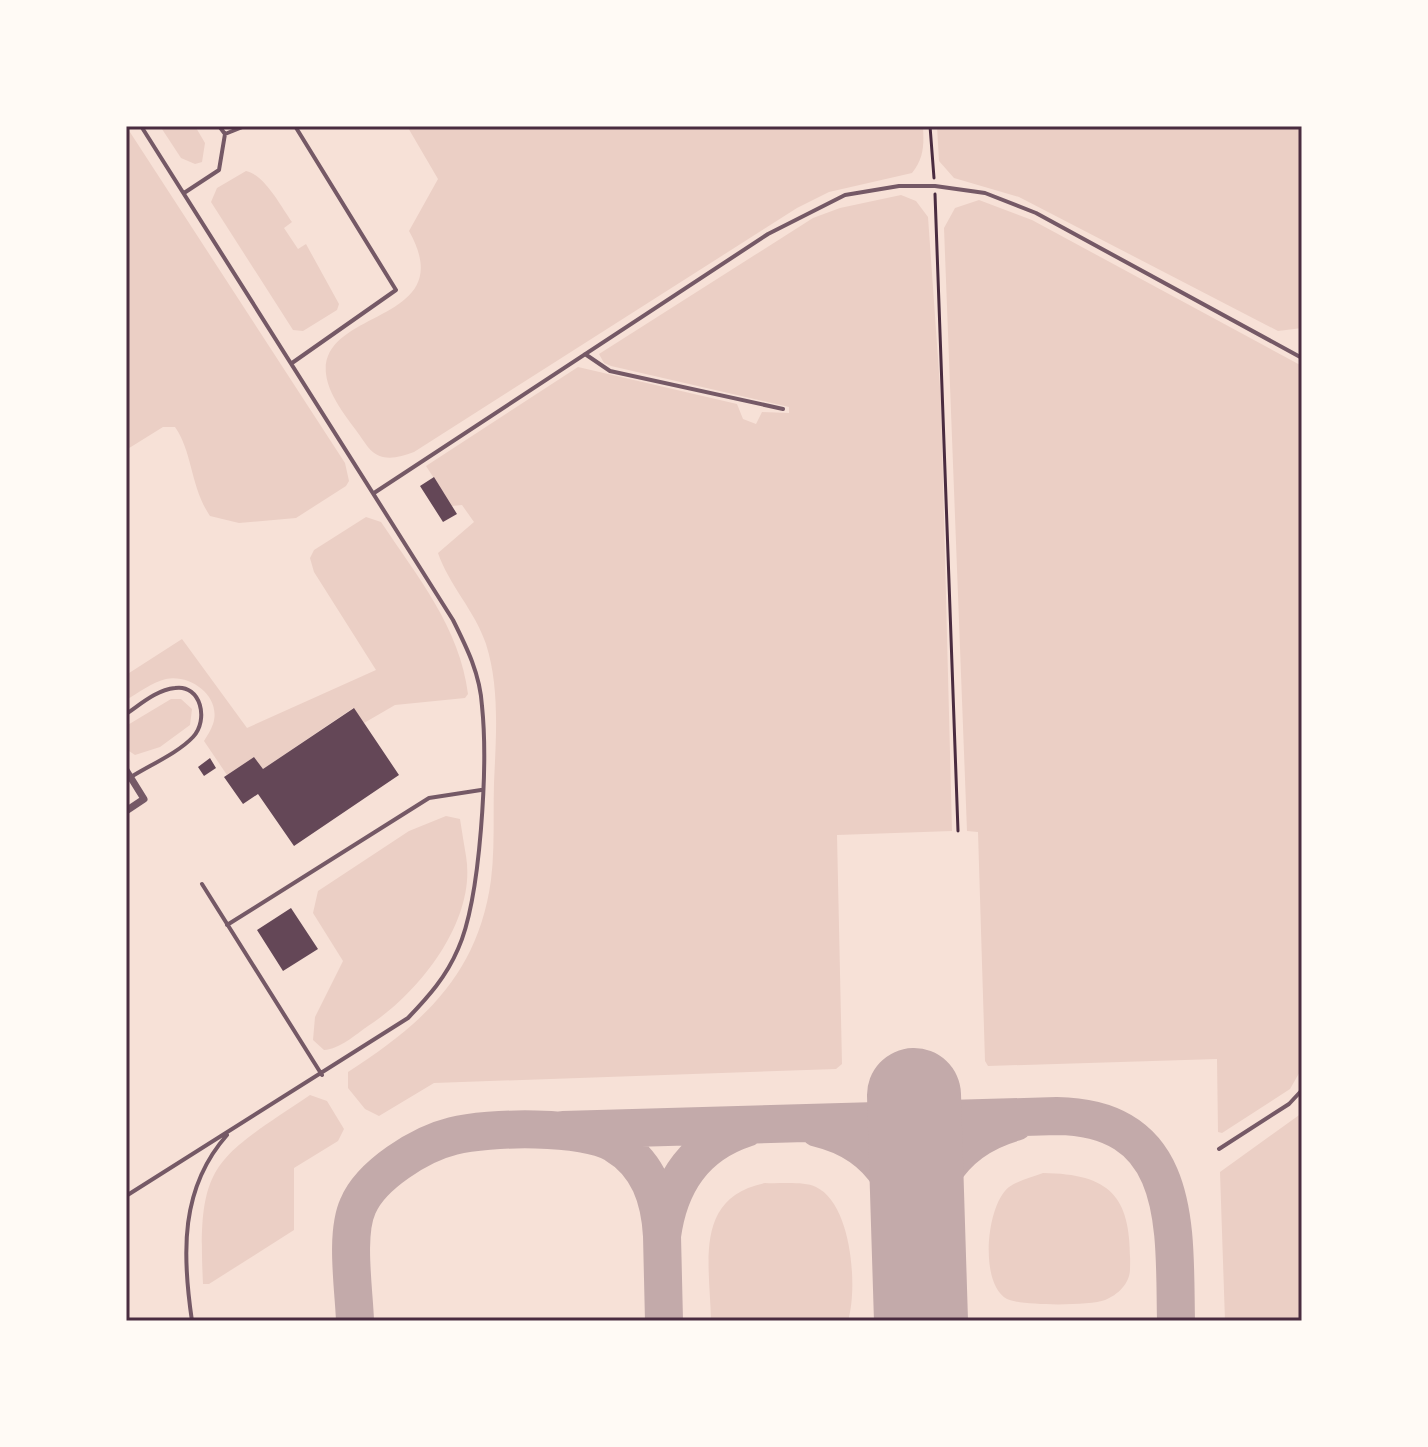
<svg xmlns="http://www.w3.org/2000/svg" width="1428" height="1447" viewBox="0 0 1428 1447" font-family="Bitter,serif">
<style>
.green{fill:#ebcfc5}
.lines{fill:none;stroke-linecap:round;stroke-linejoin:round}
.taxiway{stroke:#c3aaaa;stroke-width:38}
.runway{stroke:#c3aaaa;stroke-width:94}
.building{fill:#644757}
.path{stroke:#4a2c40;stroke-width:3}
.service{stroke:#755966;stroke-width:4}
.minor{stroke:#755966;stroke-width:7}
.neatline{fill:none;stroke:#4a2c40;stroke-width:3}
</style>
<rect width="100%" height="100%" fill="#f7e1d7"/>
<path class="green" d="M126,126L345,463L349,481L346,486L296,518L239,523L210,516C190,486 193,453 175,427H163L126,450Z
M160,126H195L205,143L202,162L195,164L181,158Z
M407,126H923C924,145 924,158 912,173L829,192L797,208L414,452C395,459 378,463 365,443C352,423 329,399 326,374C319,307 462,325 409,231L438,179Z
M937,126H1302V328L1278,331L1019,197L954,178L939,161Z
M246,171C265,175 281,207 292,222L284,228L298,249L306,244L339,304L337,310L303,331L293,330L211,202L217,188Z
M901,195L916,201L928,217L941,401L952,831L837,835L842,1064L836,1069L434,1083L379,1116L365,1109L348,1088V1072C424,1023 478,974 491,880C495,848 493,815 494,783C496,737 500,688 486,644C475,611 449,585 438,553L474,522L462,505L452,506L426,466L578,367L737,404L743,419L756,424L762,412L789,413V407L611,366L604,363L599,354L813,218L840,208Z
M979,200L1032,220L1302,366V1068L1290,1089L1222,1133L1218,1132L1217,1059L988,1066L985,1061L978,832L967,831L944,228L955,208Z
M366,517L381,522C417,576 460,628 468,694L465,698L395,705L364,723L353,708L263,769L254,757L227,775L204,741C207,736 211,730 213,724C222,697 191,674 166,679C153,682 138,693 126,700V675L182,639L247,728L376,670L314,572L310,558L314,550Z
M171,699H181L192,709L190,725L160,747L135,755L129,751L126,726Z
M446,816L460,819C462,832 464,844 466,856C477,921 418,994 368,1026C355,1035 340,1049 324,1050L313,1040L315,1017L343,961L313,913L318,891L409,831Z
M310,1095L327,1101L344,1129L338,1141L294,1168V1230L209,1284H203C197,1161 214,1160 310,1095Z
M1302,1113V1321H1225L1220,1172Z
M1043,1173C1114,1174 1132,1199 1130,1269C1130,1283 1118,1295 1105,1300C1089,1306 1021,1306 1007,1299C979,1284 986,1205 1009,1187C1019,1180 1033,1177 1043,1173Z
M765,1183C780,1184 803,1181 816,1187C852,1204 858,1288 848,1321H711C710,1264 693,1198 765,1183Z"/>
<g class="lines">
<path class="taxiway" d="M818,1128C889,1145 905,1198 919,1261C924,1195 944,1142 1015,1122
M563,1130L1057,1116C1184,1118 1174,1230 1176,1321
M662,1236L664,1321
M355,1321C354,1290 345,1234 358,1206C371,1175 420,1144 453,1136C488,1127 585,1125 615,1144C649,1164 660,1199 662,1236C669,1184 694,1145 746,1128"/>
<path class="runway" d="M914,1095L921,1321"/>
</g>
<path class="building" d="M434,477L457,514L443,522L420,486Z
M354,708L399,775L294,846L258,794L243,804L224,777L254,757L263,769Z
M210,758L216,768L204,776L198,767Z
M291,908L318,949L283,971L257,930Z"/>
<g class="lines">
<path class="path" d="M930,126L934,178
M935,194L958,831"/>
<path class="service" d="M225,134L245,126
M184,193L219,170L225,134L219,126
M585,354L610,371L783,409
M292,363L396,290L295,126
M374,493L768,234L845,195L899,186H935L985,193L1036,213L1302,358
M126,714C141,704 156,690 175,688C201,684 209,720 193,737C178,753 150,765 131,777
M202,884L322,1075
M227,925L429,798L481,790
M1219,1149L1289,1104L1302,1090
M126,1196L408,1018C429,996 446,977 458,949C481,898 488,764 482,706C480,674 467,648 453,620L141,126
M192,1321C182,1254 180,1188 227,1135"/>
<path class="minor" d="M126,770L144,799L126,811"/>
</g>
<rect width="1428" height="1447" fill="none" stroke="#fffaf5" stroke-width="256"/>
<rect x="128" y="128" width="1172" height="1191" class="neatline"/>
</svg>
